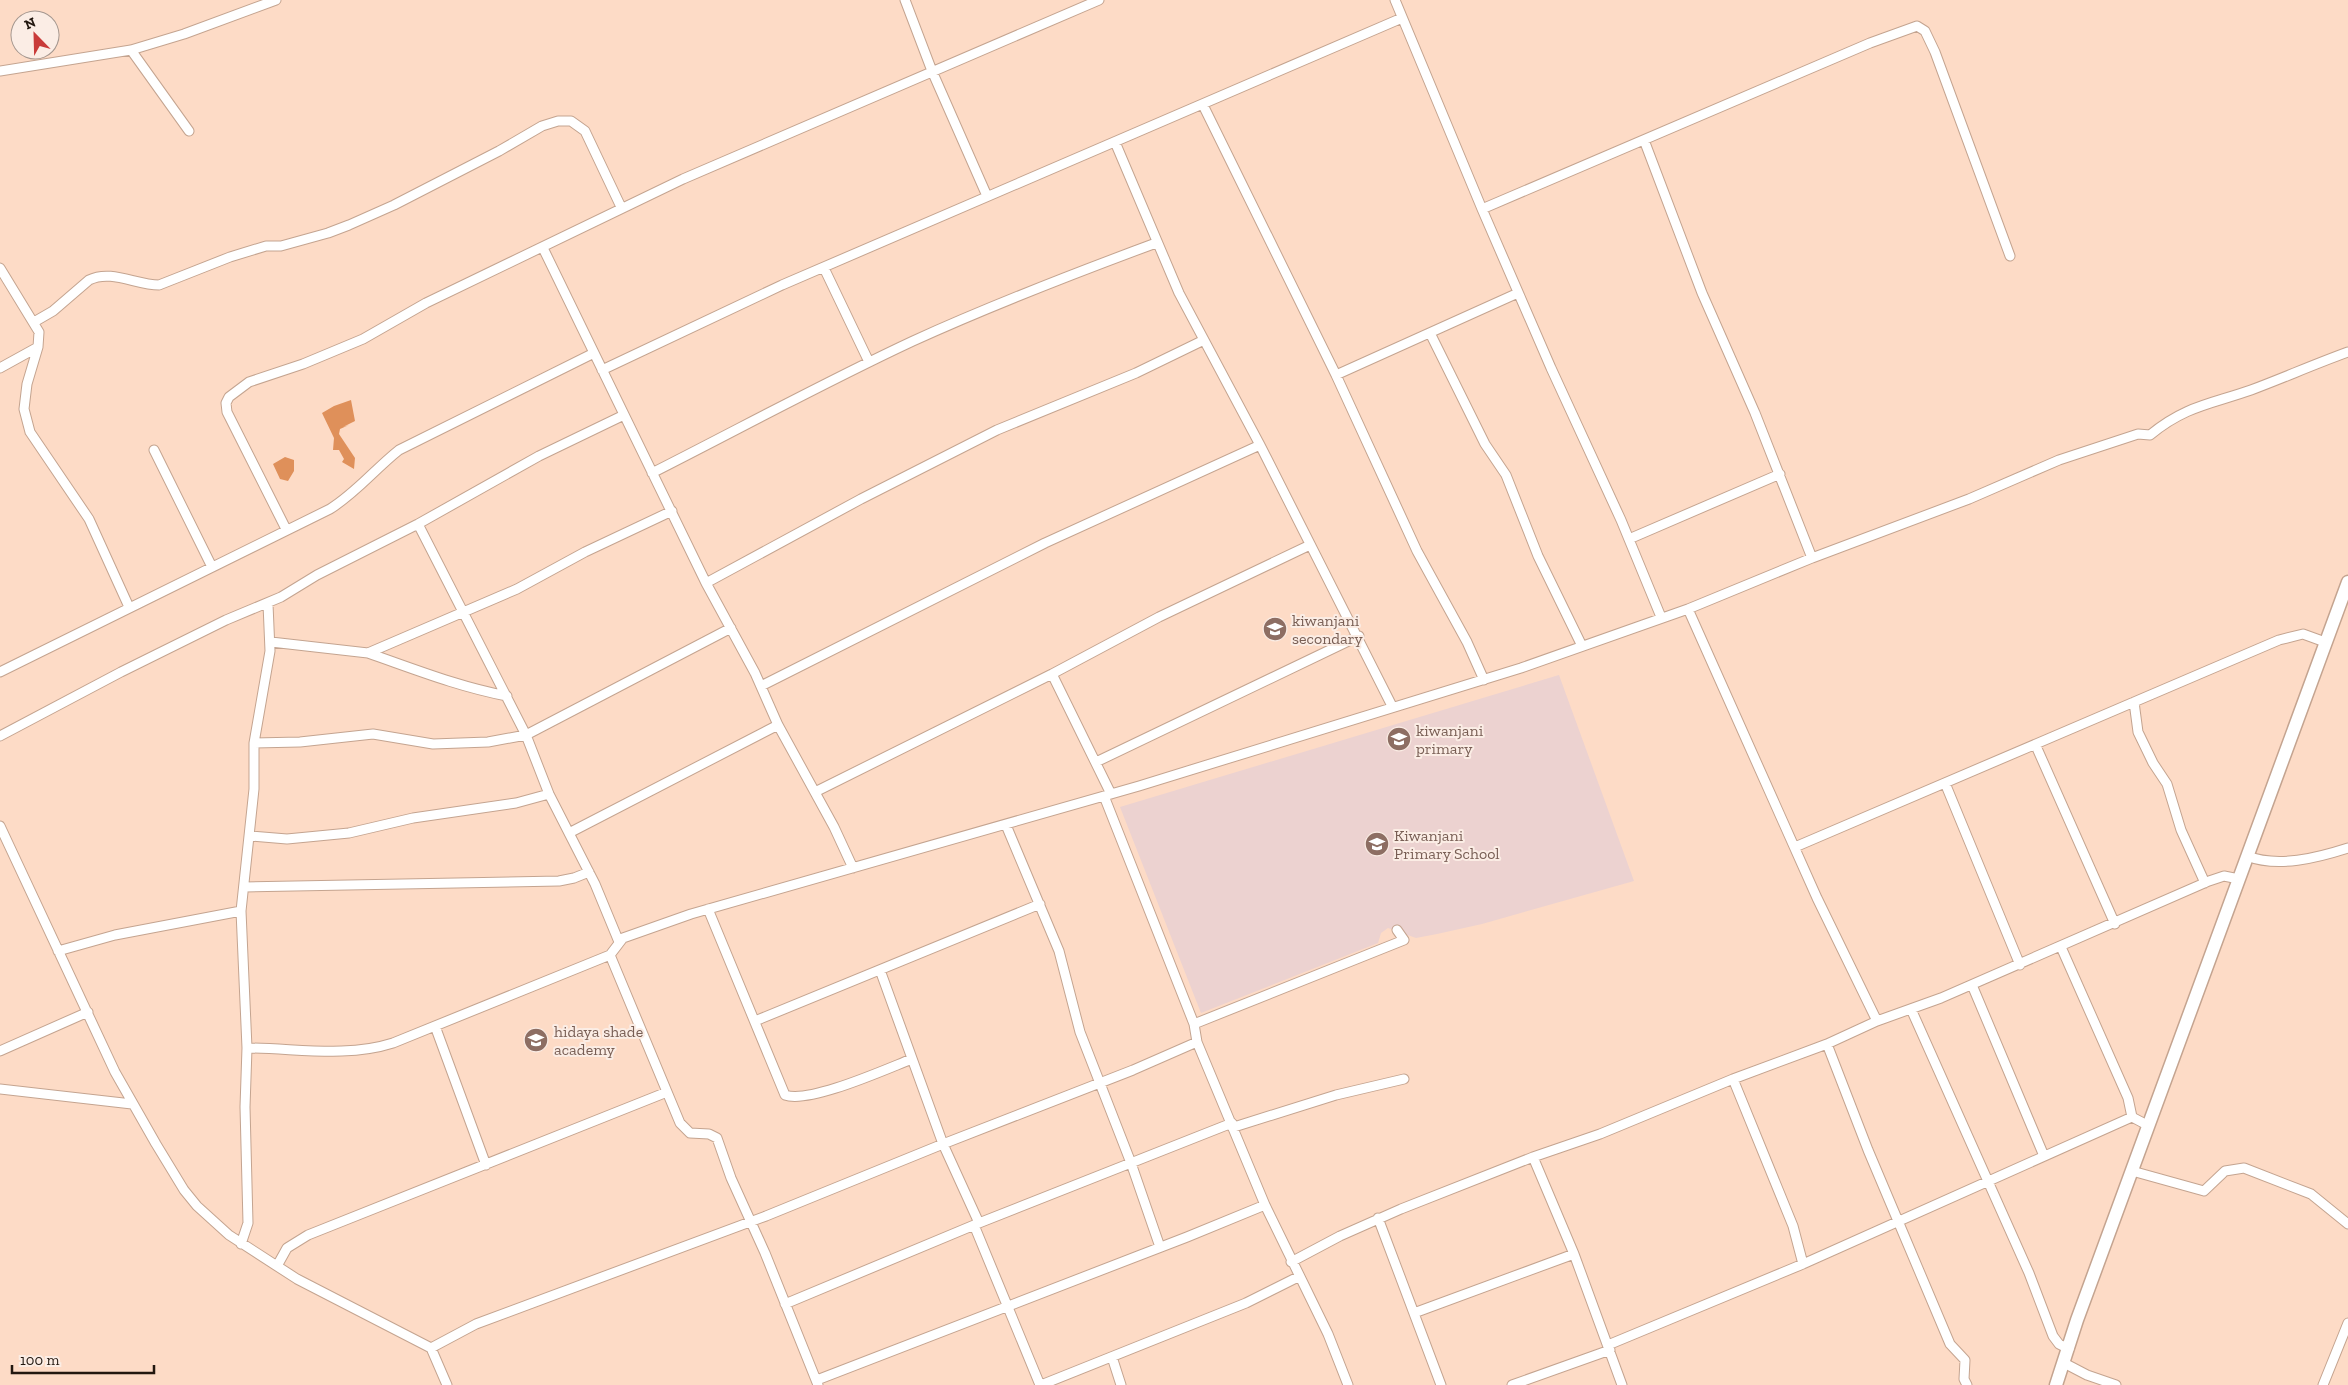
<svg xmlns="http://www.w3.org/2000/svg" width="2348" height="1385" viewBox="0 0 2348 1385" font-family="'Zilla Slab',serif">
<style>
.education{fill:#ecd2d0}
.forest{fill:#df905a}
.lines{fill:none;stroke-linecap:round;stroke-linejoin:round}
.street-casing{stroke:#c4a490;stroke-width:11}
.secondary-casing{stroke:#c4a490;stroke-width:15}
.street{stroke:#fff;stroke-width:9}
.secondary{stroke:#fff;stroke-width:12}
.labels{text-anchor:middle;stroke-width:4;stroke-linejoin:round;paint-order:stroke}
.education-label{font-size:16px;fill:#785e54;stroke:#fbede5;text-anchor:start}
</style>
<rect width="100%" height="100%" fill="#fddbc6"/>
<path class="education" d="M1559,675L1634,881L1482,924L1437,934L1416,938L1388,928L1381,933L1378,943L1201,1013L1120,807Z"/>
<path class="forest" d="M351,400L355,421L343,427L349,425L340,429L339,434L355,458L354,469L342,462L344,459L339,450H333L334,438L322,413L334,406Z
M285,457L294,460V471L288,481L280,479L273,464Z"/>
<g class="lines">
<g class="street-casing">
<path id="street" d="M905,0L932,71L987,196
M1395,0L1482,209L1551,368L1621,520L1661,617
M131,50L189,131
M0,71L131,50L184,34L276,0
M1203,105L1336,375L1417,551L1467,642L1484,680
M1644,140L1702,293L1755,413L1812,558
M1115,142L1179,293L1260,445L1392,706
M1482,209L1870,43L1917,26L1925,31L1935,52L2010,256
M543,248L706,583L755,673L778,725L834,827L853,868
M0,268L39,332L38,347L27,384L24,409L30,432L89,519L129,607
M824,268L869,362
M34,322L53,311L89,280C111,269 136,285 159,285L230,257L266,246H281L328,233L349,225L394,205L499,151L542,126L558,121H571L585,131L621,207
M1430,333L1485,444L1506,475L1538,556L1582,646
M0,368L38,347
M602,370L782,285L1402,18
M1336,375L1518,293
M154,450L212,567
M652,473C739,429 825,382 913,341C992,305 1075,273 1156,243
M418,524L526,735L549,794L595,884L619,942
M286,529L227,412L226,403L229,397L249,382L303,364L363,339L426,303L683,179L1099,0
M1629,539L1780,474
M706,583L861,499L997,430L1136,373L1204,340
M1688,609L1817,898L1877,1021
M271,642L368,653L517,589L585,552L672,511
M368,653C414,669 459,687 507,696
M0,672L330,509C356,493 375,469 399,450L594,353
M1052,674L1111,794
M761,686L1045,543L1260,445
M2134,702L2138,732L2153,763L2167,784L2181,830L2205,883
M0,736L121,672L226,620L281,597L317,575L418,524L539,456L624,415
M254,743L300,742L373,734L433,744L488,742L526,735L731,628
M2036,746L2115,924
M1096,762L1359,636
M1945,783L2020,965
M815,792L1052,674L1159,617L1310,545
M1104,796L1194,1024L1197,1042L1265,1205L1328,1334L1348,1385
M1006,825L1059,951L1080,1032L1131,1163L1160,1247
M0,826L115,1072L156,1144L184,1190L197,1206L229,1235L297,1279L431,1348L447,1385
M569,833L778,725
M250,836L287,839L349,833L413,818L516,803L549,794
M1795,847L2279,640L2303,634L2325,642
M2247,856C2278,868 2317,858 2348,848
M245,887L559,881L574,878L589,872
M708,909L785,1095C809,1104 886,1069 912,1059
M2061,947L2128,1098L2132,1117L2149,1126
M58,951L115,935L241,911
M610,955L680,1123L690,1133L709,1134L717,1138L731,1178L765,1253L818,1385
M880,970L943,1144L979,1223
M1972,985L2044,1156
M1911,1009L2029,1273L2053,1336L2059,1344L2069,1349
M755,1021L1040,904
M1194,1024L1404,940L1397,930
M435,1026L486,1165
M1827,1044L1868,1150L1950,1344L1965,1360L1964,1379L1967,1385
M247,1048C296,1048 346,1058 393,1043L610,955L623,938L691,914L1139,786L1521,668L1688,609L1812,558L1969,499L2059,460L2138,434L2150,435C2185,406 2211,404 2251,390C2283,378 2315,364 2348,352
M0,1051L88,1012
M1733,1079L1793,1226L1803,1264
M0,1089L132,1104
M1234,1127L1336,1095L1404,1079
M1533,1157L1574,1254L1622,1385
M2132,1171L2204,1191L2225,1171L2244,1168L2311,1194L2348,1224
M1378,1218L1441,1385
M974,1225L1040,1385
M241,1244L248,1223L245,1107L247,1048L241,911L254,789V743L270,651L268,604
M1291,1262L1340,1236L1401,1209L1533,1157L1600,1134L1733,1079L1827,1044L1877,1021L1941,998L2209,881L2224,876L2239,879
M277,1266L287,1248L308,1235L667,1092
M785,1304L979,1223L1232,1123
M1414,1313L1574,1254
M1608,1345L1803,1264L2132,1117
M431,1348L476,1324L766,1216L943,1144L1133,1070L1197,1042
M1112,1357L1121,1385
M2064,1363L2087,1375L2116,1385
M817,1380L1187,1237L1265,1205
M1041,1385L1246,1303L1298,1277
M1512,1385L1610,1350
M2323,1385L2348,1323"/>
</g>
<g class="secondary-casing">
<path id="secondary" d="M2056,1385L2077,1320L2348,582"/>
</g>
<use href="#street" class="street"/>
<use href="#secondary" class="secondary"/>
</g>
<defs>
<g id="school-disc" transform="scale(1.25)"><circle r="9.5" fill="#8d6e63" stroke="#fbede5"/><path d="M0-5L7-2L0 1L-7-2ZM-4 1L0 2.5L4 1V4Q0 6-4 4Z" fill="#fff"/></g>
</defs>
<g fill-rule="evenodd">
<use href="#school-disc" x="1275" y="629"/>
<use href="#school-disc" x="1399" y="739"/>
<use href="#school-disc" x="1377" y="844"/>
<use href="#school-disc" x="536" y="1040"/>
</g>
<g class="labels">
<g class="education-label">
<text x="1292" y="626">kiwanjani<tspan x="1292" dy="18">secondary</tspan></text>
<text x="1416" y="736">kiwanjani<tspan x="1416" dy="18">primary</tspan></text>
<text x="1394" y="841">Kiwanjani<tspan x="1394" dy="18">Primary School</tspan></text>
<text x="554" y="1037">hidaya shade<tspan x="554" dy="18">academy</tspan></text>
</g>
</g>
<g transform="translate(35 35) rotate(337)"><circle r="24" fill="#fbede5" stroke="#a4978f"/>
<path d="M0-4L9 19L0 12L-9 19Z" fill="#c93b39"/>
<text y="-8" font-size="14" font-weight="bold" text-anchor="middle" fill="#22170f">N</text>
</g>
<path d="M12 1365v8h142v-8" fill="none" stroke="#22170f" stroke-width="2.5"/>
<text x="20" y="1365" font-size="15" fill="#22170f" stroke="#fbede5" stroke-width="4" paint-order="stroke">100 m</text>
</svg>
